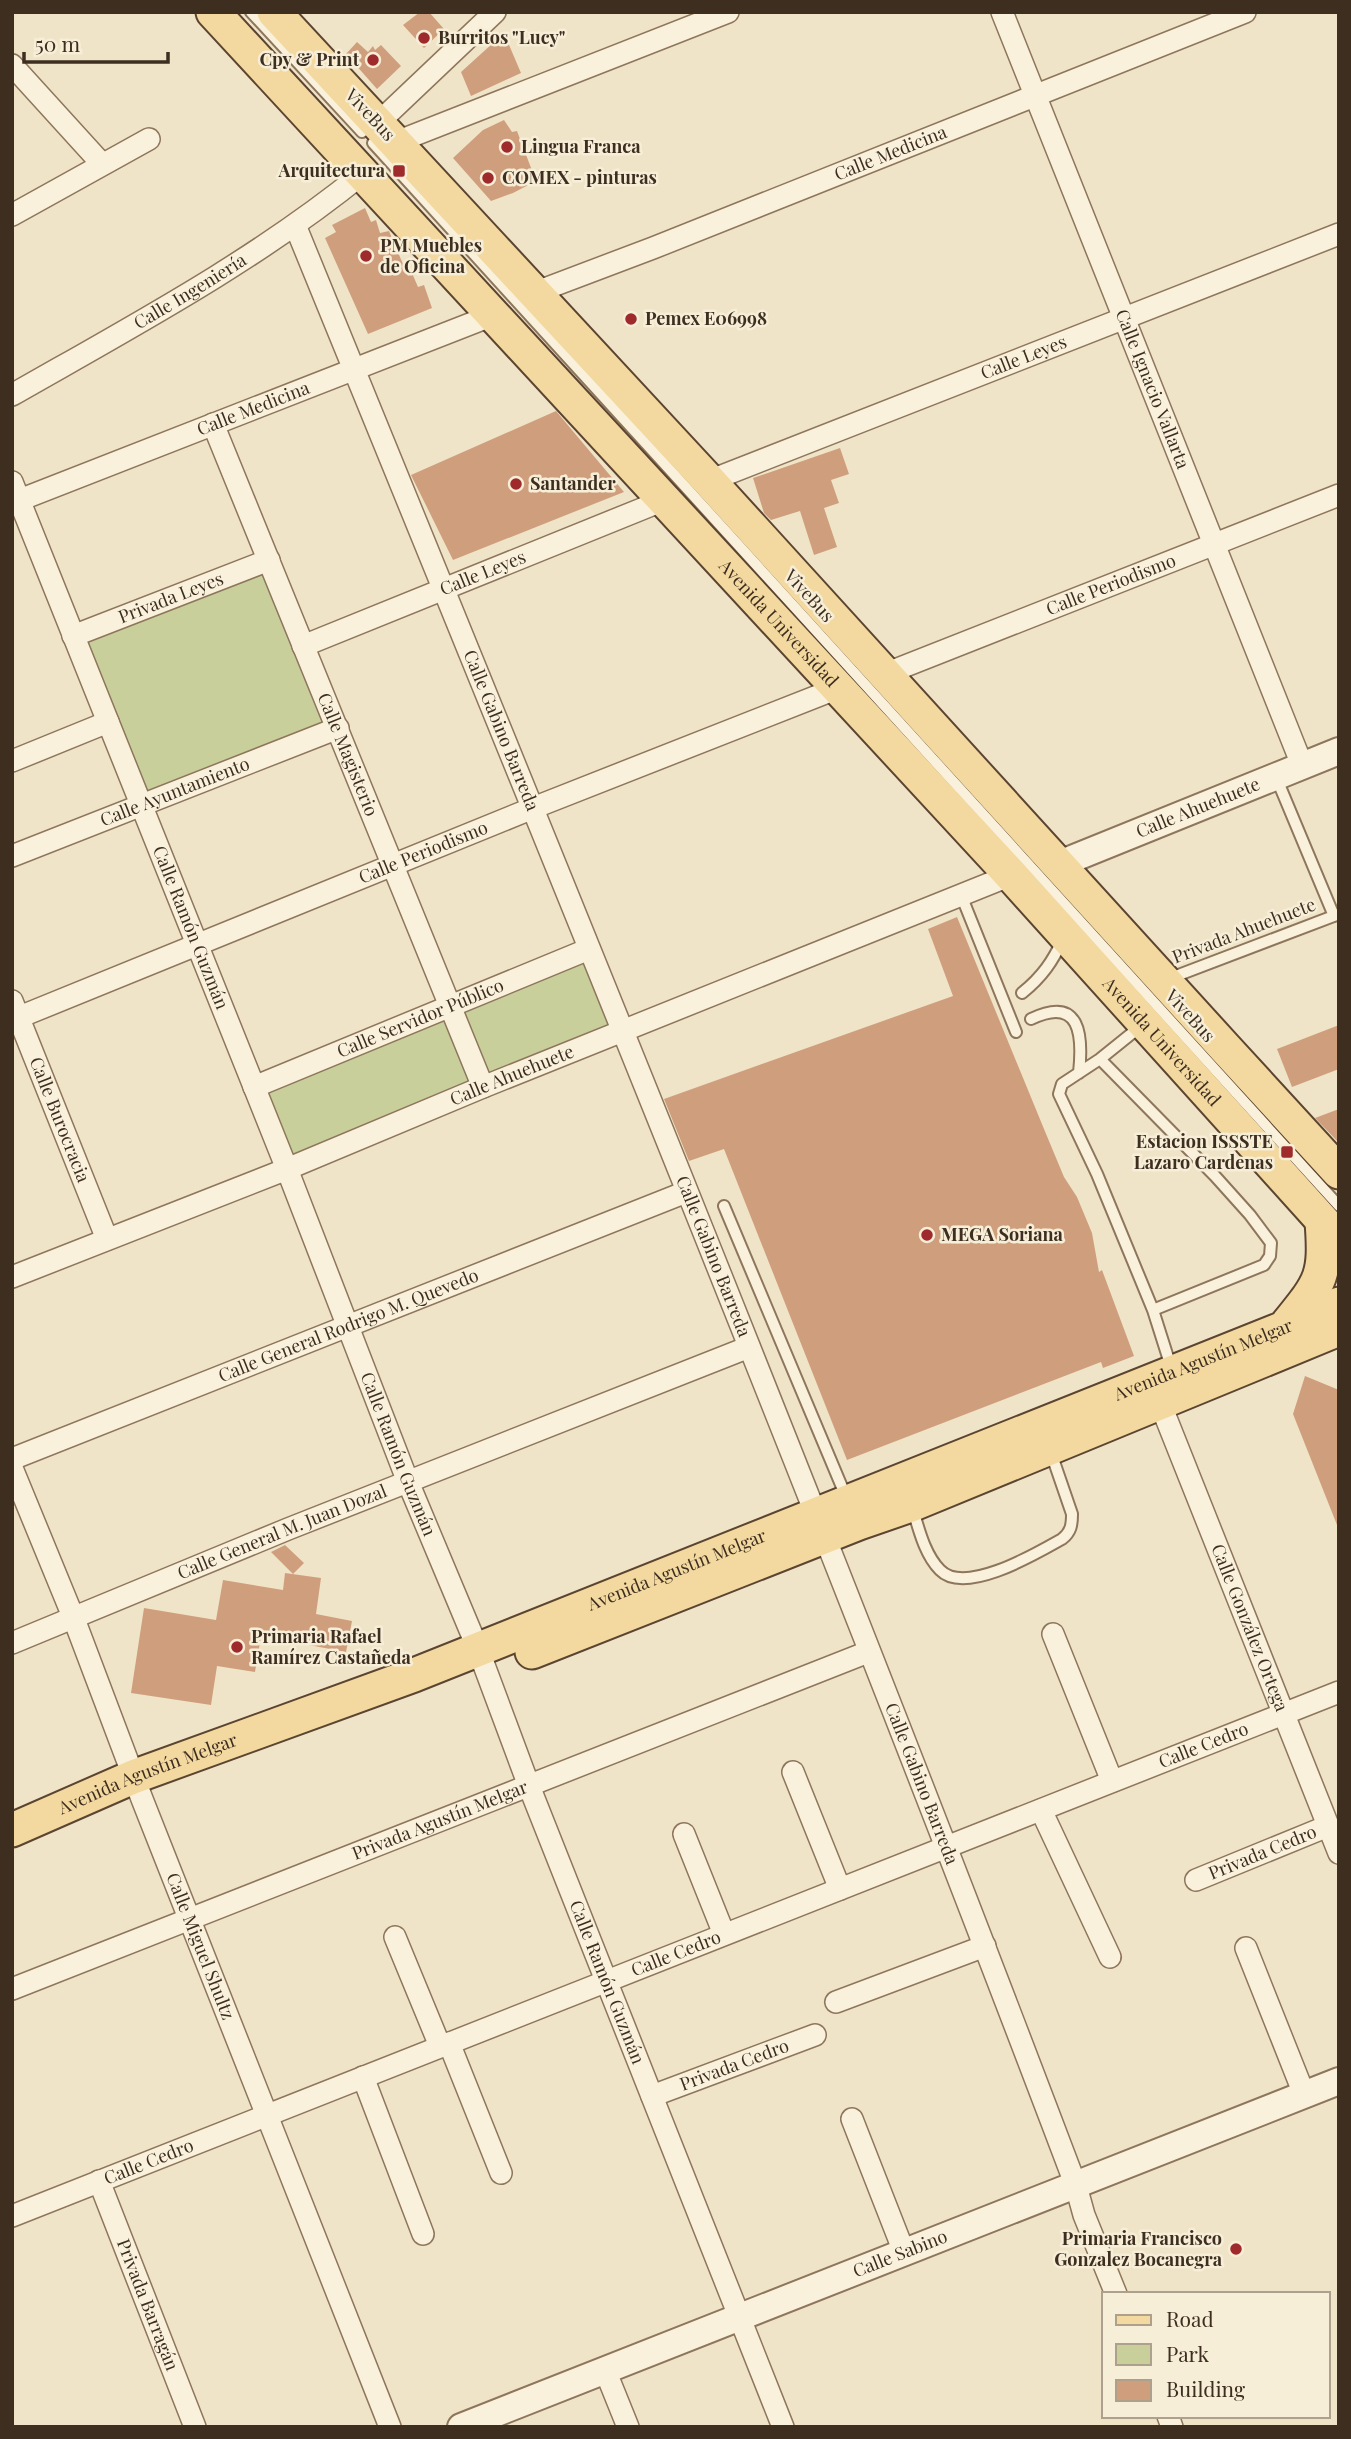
<svg xmlns="http://www.w3.org/2000/svg" width="1351" height="2439" viewBox="0 0 1351 2439" font-family="'Playfair Display',serif">
<style>
.green{fill:#c9cf9b}
.building{fill:#cf9f7d}
.lines{fill:none;stroke-linecap:round;stroke-linejoin:round}
.service-casing{stroke:#8d765c;stroke-width:14}
.minor-casing{stroke:#8d765c;stroke-width:24}
.tertiary-casing{stroke:#8d765c;stroke-width:30}
.primary-casing{stroke:#5b4430;stroke-width:37}
.service{stroke:#faf1dc;stroke-width:10}
.minor{stroke:#faf1dc;stroke-width:21}
.tertiary{stroke:#faf1dc;stroke-width:26}
.primary{stroke:#f3d9a0;stroke-width:33}
.poi-dot{fill:#9e2a2b;stroke:#f7eed8;stroke-width:2.5}
.labels{text-anchor:middle;stroke-width:5;stroke-linejoin:round;paint-order:stroke}
.poi-label{font-size:18px;font-weight:bold;fill:#3d2e20;stroke:#f7eed8;text-anchor:start}
.street-label{font-size:18px;fill:#3d2e20;stroke:#f7eed8}
</style>
<rect width="100%" height="100%" fill="#f0e4c8"/>
<path class="green" d="M269,560L338,728L141,806L73,636Z
M589,949L623,1030L287,1169L254,1087Z"/>
<path class="building" d="M420,12H429L444,29L424,48L403,25Z
M504,33L521,73L471,96L461,72Z
M357,42L368,52L373,46L375,50L381,45L401,66L377,89L346,54Z
M504,120L512,132L517,131L536,181L513,193L491,201L453,158L483,130Z
M365,208L371,222L376,220L380,233L389,231L408,276L412,273L418,287L424,285L432,308L368,334L325,238L336,232L332,225Z
M556,411L624,492L453,560L411,475Z
M840,448L849,474L831,480L839,503L824,508L837,547L814,555L800,511L771,520L764,513L753,478Z
M957,917L1044,1129L1064,1177L1077,1197L1092,1233L1099,1272L1102,1270L1134,1356L1103,1368L1101,1362L847,1460L724,1149L689,1161L664,1099L953,996L928,929Z
M1339,1025V1069L1292,1087L1277,1049Z
M1339,1109V1143L1315,1118Z
M1305,1376L1339,1390V1530L1293,1414Z
M285,1545L304,1563L293,1574L271,1552Z
M285,1573L321,1578L316,1614L352,1621L346,1652L261,1636L255,1672L217,1666L211,1705L131,1693L144,1608L216,1620L223,1580L283,1590Z"/>
<g class="lines">
<g class="service-casing">
<path id="service" d="M251,12L362,132
M373,143L1339,1206
M1276,777L1334,916
M961,895L1016,1032
M1168,979L1339,914
M1022,993C1042,977 1053,961 1063,939
M1031,1019C1081,995 1083,1036 1079,1073
M1141,1026L1100,1059L1062,1084L1059,1094L1097,1174L1153,1310L1172,1370
M1100,1059L1215,1176L1250,1215L1271,1243L1270,1256L1264,1265L1153,1310
M724,1206L847,1499
M913,1510C919,1530 925,1555 940,1570C965,1596 1037,1553 1062,1539C1071,1532 1072,1525 1072,1514L1050,1450"/>
</g>
<g class="minor-casing">
<g id="minor">
<path id="s1" d="M1002,12L1302,765"/>
<path d="M12,65L102,164"/>
<path d="M377,124L495,12"/>
<path d="M394,143L728,12"/>
<path d="M12,215L149,139"/>
<path id="s2" d="M295,225C561,876 827,1528 1076,2186L1084,2215L1116,2294"/>
<path id="s3" d="M534,293L653,248L1245,12"/>
<path id="s4" d="M12,395C131,327 255,261 362,174"/>
<path id="s5" d="M213,424L483,1087"/>
<path id="s6" d="M709,481L1339,234"/>
<path id="s7" d="M12,482L287,1169L408,1482L478,1649L529,1786L783,2427"/>
<path id="s8" d="M12,503L493,315"/>
<path id="s9" d="M73,636L269,560"/>
<path id="s10" d="M303,646L664,500"/>
<path id="s11" d="M885,674L1339,495"/>
<path d="M12,761L108,722"/>
<path id="s12" d="M12,856L338,728"/>
<path id="s13" d="M12,1001L107,1239"/>
<path id="s14" d="M12,1020L533,808L838,688"/>
<path id="s15" d="M254,1087L589,949"/>
<path id="s16" d="M12,1277L287,1169L483,1087L1011,875"/>
<path id="s17" d="M1160,1403L1339,1853"/>
<path id="s18" d="M12,1459L686,1192"/>
<path id="s19" d="M12,1468L74,1619L142,1799L390,2427"/>
<path d="M1053,1634L1112,1781"/>
<path id="s20" d="M12,1643L288,1529L749,1347"/>
<path d="M793,1772L840,1889"/>
<path d="M1041,1810L1110,1957"/>
<path d="M684,1834L724,1934"/>
<path id="s21" d="M1196,1880L1328,1826"/>
<path d="M395,1937L440,2046"/>
<path d="M1246,1948L1304,2094"/>
<path id="s22" d="M12,1989L868,1652"/>
<path d="M836,2002L985,1946"/>
<path d="M449,2043L501,2173"/>
<path d="M363,2077L423,2234"/>
<path id="s23" d="M652,2096L815,2035"/>
<path d="M852,2119L904,2252"/>
<path id="s24" d="M99,2181L195,2427"/>
<path id="s25" d="M12,2216L1339,1692"/>
<path d="M605,2370L628,2427"/>
<path d="M1168,2416L1172,2427"/>
</g>
</g>
<g class="tertiary-casing">
<g id="tertiary">
<path id="s26" d="M1057,865L1339,751"/>
<path id="s27" d="M461,2427L1339,2081"/>
</g>
</g>
<g class="primary-casing">
<g id="primary">
<path id="s28" d="M213,12L1011,875L1339,1239"/>
<path d="M274,12C419,169 565,325 710,482C920,711 1128,943 1339,1172"/>
<path d="M1288,1323C1322,1281 1326,1276 1322,1221"/>
<path d="M532,1652L859,1523L911,1505L1339,1329"/>
<path id="s29" d="M12,1830L133,1777L414,1675L1284,1328L1339,1304"/>
</g>
</g>
<use href="#service" class="service"/>
<use href="#minor" class="minor"/>
<use href="#tertiary" class="tertiary"/>
<use href="#primary" class="primary"/>
</g>
<g class="poi-dot">
<circle cx="424" cy="38" r="7"/>
<circle cx="373" cy="60" r="7"/>
<circle cx="507" cy="147" r="7"/>
<rect x="392" y="164" width="14" height="14" rx="3.5"/>
<circle cx="488" cy="178" r="7"/>
<circle cx="366" cy="256" r="7"/>
<circle cx="631" cy="319" r="7"/>
<circle cx="516" cy="484" r="7"/>
<rect x="1280" y="1145" width="14" height="14" rx="3.5"/>
<circle cx="927" cy="1235" r="7"/>
<circle cx="237" cy="1647" r="7"/>
<circle cx="1236" cy="2249" r="7"/>
</g>
<g class="labels">
<g class="poi-label">
<text x="438" y="44">Burritos "Lucy"</text>
<text x="359" y="66" text-anchor="end">Cpy &amp; Print</text>
<text x="521" y="153">Lingua Franca</text>
<text x="385" y="177" text-anchor="end">Arquitectura</text>
<text x="502" y="184">COMEX - pinturas</text>
<text x="380" y="252">PM Muebles<tspan x="380" dy="21">de Oficina</tspan></text>
<text x="645" y="325">Pemex E06998</text>
<text x="530" y="490">Santander</text>
<text x="1273" y="1148" text-anchor="end">Estacion ISSSTE<tspan x="1273" dy="21">Lazaro Cardenas</tspan></text>
<text x="941" y="1241">MEGA Soriana</text>
<text x="251" y="1643">Primaria Rafael<tspan x="251" dy="21">Ramírez Castañeda</tspan></text>
<text x="1222" y="2245" text-anchor="end">Primaria Francisco<tspan x="1222" dy="21">Gonzalez Bocanegra</tspan></text>
</g>
<g class="street-label">
<text transform="translate(370 115) rotate(47)" y="6">ViveBus</text>
<text dy="6" stroke="none"><textPath href="#s3" startOffset="383">Calle Medicina</textPath></text>
<text dy="6" stroke="none"><textPath href="#s4" startOffset="206">Calle Ingeniería</textPath></text>
<text dy="6" stroke="none"><textPath href="#s6" startOffset="338">Calle Leyes</textPath></text>
<text dy="6" stroke="none"><textPath href="#s1" startOffset="406">Calle Ignacio Vallarta</textPath></text>
<text dy="6" stroke="none"><textPath href="#s8" startOffset="259">Calle Medicina</textPath></text>
<text dy="6" stroke="none"><textPath href="#s10" startOffset="194">Calle Leyes</textPath></text>
<text dy="6" stroke="none"><textPath href="#s11" startOffset="243">Calle Periodismo</textPath></text>
<text transform="translate(809 596) rotate(48)" y="6">ViveBus</text>
<text dy="6" stroke="none"><textPath href="#s9" startOffset="105">Privada Leyes</textPath></text>
<text dy="6" stroke="none"><textPath href="#s28" startOffset="833">Avenida Universidad</textPath></text>
<text dy="6" stroke="none"><textPath href="#s2" startOffset="546">Calle Gabino Barreda</textPath></text>
<text dy="6" stroke="none"><textPath href="#s5" startOffset="357">Calle Magisterio</textPath></text>
<text dy="6" stroke="none"><textPath href="#s12" startOffset="175">Calle Ayuntamiento</textPath></text>
<text dy="6" stroke="none"><textPath href="#s26" startOffset="152">Calle Ahuehuete</textPath></text>
<text dy="6" stroke="none"><textPath href="#s14" startOffset="444">Calle Periodismo</textPath></text>
<text dy="6" stroke="none"><textPath href="#s7" startOffset="480">Calle Ramón Guzmán</textPath></text>
<text transform="translate(1244 931) rotate(-21)" y="6">Privada Ahuehuete</text>
<text transform="translate(1190 1016) rotate(48)" y="6">ViveBus</text>
<text dy="6" stroke="none"><textPath href="#s15" startOffset="180">Calle Servidor Público</textPath></text>
<text dy="6" stroke="none"><textPath href="#s28" startOffset="1400">Avenida Universidad</textPath></text>
<text dy="6" stroke="none"><textPath href="#s16" startOffset="539">Calle Ahuehuete</textPath></text>
<text dy="6" stroke="none"><textPath href="#s13" startOffset="128">Calle Burocracia</textPath></text>
<text dy="6" stroke="none"><textPath href="#s2" startOffset="1113">Calle Gabino Barreda</textPath></text>
<text dy="6" stroke="none"><textPath href="#s18" startOffset="362">Calle General Rodrigo M. Quevedo</textPath></text>
<text dy="6" stroke="none"><textPath href="#s29" startOffset="1281">Avenida Agustín Melgar</textPath></text>
<text dy="6" stroke="none"><textPath href="#s7" startOffset="1046">Calle Ramón Guzmán</textPath></text>
<text dy="6" stroke="none"><textPath href="#s20" startOffset="292">Calle General M. Juan Dozal</textPath></text>
<text dy="6" stroke="none"><textPath href="#s29" startOffset="714">Avenida Agustín Melgar</textPath></text>
<text dy="6" stroke="none"><textPath href="#s17" startOffset="242">Calle González Ortega</textPath></text>
<text dy="6" stroke="none"><textPath href="#s25" startOffset="1281">Calle Cedro</textPath></text>
<text dy="6" stroke="none"><textPath href="#s29" startOffset="147">Avenida Agustín Melgar</textPath></text>
<text dy="6" stroke="none"><textPath href="#s2" startOffset="1680">Calle Gabino Barreda</textPath></text>
<text dy="6" stroke="none"><textPath href="#s22" startOffset="460">Privada Agustín Melgar</textPath></text>
<text dy="6" stroke="none"><textPath href="#s21" startOffset="72">Privada Cedro</textPath></text>
<text dy="6" stroke="none"><textPath href="#s19" startOffset="514">Calle Miguel Shultz</textPath></text>
<text dy="6" stroke="none"><textPath href="#s25" startOffset="714">Calle Cedro</textPath></text>
<text dy="6" stroke="none"><textPath href="#s7" startOffset="1614">Calle Ramón Guzmán</textPath></text>
<text dy="6" stroke="none"><textPath href="#s23" startOffset="88">Privada Cedro</textPath></text>
<text dy="6" stroke="none"><textPath href="#s25" startOffset="147">Calle Cedro</textPath></text>
<text dy="6" stroke="none"><textPath href="#s27" startOffset="472">Calle Sabino</textPath></text>
<text dy="6" stroke="none"><textPath href="#s24" startOffset="133">Privada Barragán</textPath></text>
</g>
</g>
<rect width="1351" height="2439" fill="none" stroke="#3d2e20" stroke-width="28"/>
<rect x="1102" y="2292" width="228" height="126" fill="#f7eed8" stroke="#ada18e" stroke-width="2"/>
<rect x="1116" y="2315" width="35" height="10" fill="#f3d9a0" stroke="#ada18e" stroke-width="2"/>
<text x="1166" y="2327" font-size="21" fill="#3d2e20">Road</text>
<rect x="1116" y="2344" width="35" height="21" fill="#c9cf9b" stroke="#ada18e" stroke-width="2"/>
<text x="1166" y="2362" font-size="21" fill="#3d2e20">Park</text>
<rect x="1116" y="2380" width="35" height="21" fill="#cf9f7d" stroke="#ada18e" stroke-width="2"/>
<text x="1166" y="2397" font-size="21" fill="#3d2e20">Building</text>
<path d="M24 52v10h144v-10" fill="none" stroke="#3d2e20" stroke-width="3.5"/>
<text x="35" y="52" font-size="21" fill="#3d2e20" stroke="#f7eed8" stroke-width="5" paint-order="stroke">50 m</text>
</svg>
